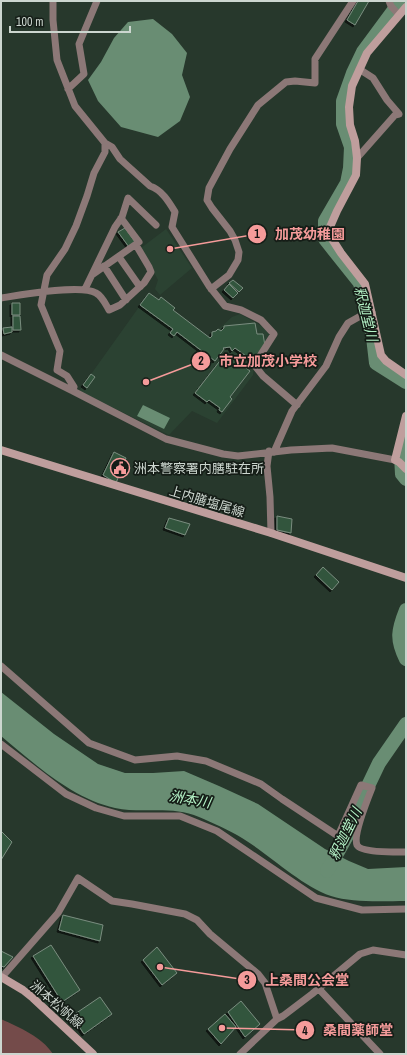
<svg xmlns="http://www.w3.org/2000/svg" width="407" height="1055" viewBox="0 0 407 1055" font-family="'Archivo Narrow','Noto Sans JP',sans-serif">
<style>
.built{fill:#2b4232}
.green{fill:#744b4a}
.water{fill:#698d73}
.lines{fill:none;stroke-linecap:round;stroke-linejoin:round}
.river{stroke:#698d73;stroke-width:14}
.building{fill:#33553e;stroke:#7a8d7f;filter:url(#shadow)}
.minor{stroke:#8c7877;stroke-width:7}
.secondary{stroke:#bf9e9d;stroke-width:8}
.labels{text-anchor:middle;stroke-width:3.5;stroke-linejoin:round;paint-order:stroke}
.poi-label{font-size:13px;fill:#ccd6cf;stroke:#151d17;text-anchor:start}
.street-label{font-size:13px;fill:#ccd6cf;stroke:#151d17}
.water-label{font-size:14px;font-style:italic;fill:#b5f3c7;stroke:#151d17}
.leader{fill:none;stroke:#f59b9a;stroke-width:1.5}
.callout-dot{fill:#f59b9a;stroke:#151d17;stroke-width:1.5}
.mark-label{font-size:12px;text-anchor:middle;font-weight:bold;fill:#111}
.callout-label{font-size:14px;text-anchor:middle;font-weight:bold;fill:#f59b9a;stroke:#151d17;stroke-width:3.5;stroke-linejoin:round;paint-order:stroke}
</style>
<defs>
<filter id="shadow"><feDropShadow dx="-2" dy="2" stdDeviation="0" flood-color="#0009"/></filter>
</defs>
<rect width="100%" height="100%" fill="#27382c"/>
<path class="built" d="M166,229L192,268L160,295L155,289L158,280L141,248Z
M149,293L209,338L232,317L240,314L265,328L269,334L267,344L254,363L253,375L217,423L192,411L169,435L79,391Z"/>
<path class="green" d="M1,1019C20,1028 41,1036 53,1054H1Z"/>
<path class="water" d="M153,19L172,34L187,53L182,75L190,97L180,121L158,137L121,127L98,101L88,80L101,62L114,38L128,22Z
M143,405L170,418L164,429L137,416Z
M1,692L54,734L98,764L125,773H153L184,771L219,786L258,804L325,849L349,861L368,869L406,867V901C383,901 352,903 331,896C300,885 270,855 242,838C229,830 213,823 199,817C172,805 143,814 115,808C71,798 35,764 1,736Z"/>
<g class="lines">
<path class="river" d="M403,1L397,6L363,52L353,73L343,101V124L351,147L350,168L347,183L325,221V239L360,283L373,337L376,363L406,382
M406,437L401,456L402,474L406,479
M406,610C398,630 396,639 406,659
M368,786L379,763L406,724
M327,871L349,832L363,796"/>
</g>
<path class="building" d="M358,1H369L355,25L347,20Z
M125,228L135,242L129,247L118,232Z
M233,280L243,288L239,292L229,283Z
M229,284L238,293L233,298L224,290Z
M149,293L159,300L161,297L175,308L173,310L210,338L212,336V332L216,331L218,329L221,331L224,328V326L255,323L257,334H263L265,346L253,361L235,348L232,351L230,347L223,348L224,349L215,361L177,332L174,336L170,333L173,329L140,305Z
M12,303H20V315H12Z
M13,316H20L21,330H13Z
M12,327V332L4,334L3,328Z
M226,353L250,371L230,397L232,399L222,412L219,410L220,408L209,400L207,402L195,393Z
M91,374L95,377L87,388L83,385Z
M114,452L126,458L116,483L103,475Z
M277,516L292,519L291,533L277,530Z
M169,518L190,524L185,535L165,528Z
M323,567L339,582L332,590L316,575Z
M1,831L12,842L1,860Z
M63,915L103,925L100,941L59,930Z
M51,945L80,990L62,1002L33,956Z
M157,947L177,973L162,985L143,960Z
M1,951L13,957L4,967L1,966Z
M100,997L112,1014L84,1034L72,1016Z
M241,1001L260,1024L245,1037L228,1012Z
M225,1014L236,1027L221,1044L208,1029Z"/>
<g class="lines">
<path class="minor" d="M53,1V20L57,60L75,106L105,143V152L94,173L87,196L76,226L65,249L47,275L41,305L60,351L57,370L67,376L74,387L71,390
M389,1L391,6L399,15
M68,89L84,74L79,44L97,1
M105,143L112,147L120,159L150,186C162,190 169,202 175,212L172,227L209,286L225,306L241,310L261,320L274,334L260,356L255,366L263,376L297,405
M357,158L395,115L399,114L387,100L373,78L359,69
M119,257L140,287
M104,266L126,300
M92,275L139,242L121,218
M85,289L115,227L122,217L128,198L156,225
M211,289L229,275L238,260L239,252L235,240L230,231L212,208L207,200L209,188L230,149L258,105L286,82L295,81L315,83V59L353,1
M1,298C20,295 81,284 96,293C102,296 105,303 109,310L120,305L144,283L151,272L149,267L136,245
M1,355L71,390L166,439L223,454L238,456L291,450L332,448L395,460
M269,451L267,466L270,497L271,533
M274,452L292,411L326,366L339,337L348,323L364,314L372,312
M1,666L89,743L135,760L177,756L206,761L261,784L282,799L338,836L361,785L372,788C368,798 353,836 357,845C361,853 398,852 406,852
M1,744L66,794L96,808L124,816H180L217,831L316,898L362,910L406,909
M2,977L58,913L78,878L112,901L132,904L185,914L197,920L210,934L258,974L265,983L277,1019
M318,988L380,1054
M240,1054L277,1019L283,1016L312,994L360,954L373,950L406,955"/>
<path class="secondary" d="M406,7L367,53L352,86L349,107L350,125L355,141L357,158L356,175L337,211L330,227L332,239L341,253L365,284L381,355L386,361L406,375
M406,416L395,460L399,462L406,469
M1,450L271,533L406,578
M1,977L23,990L33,998L93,1054"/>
</g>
<defs>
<g id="civic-ring" transform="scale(1)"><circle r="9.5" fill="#151d17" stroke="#f59b9a" stroke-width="1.5"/><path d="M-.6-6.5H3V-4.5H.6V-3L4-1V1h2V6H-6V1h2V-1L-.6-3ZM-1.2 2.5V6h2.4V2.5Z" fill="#f59b9a"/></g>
</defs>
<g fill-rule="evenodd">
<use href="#civic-ring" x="120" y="468"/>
</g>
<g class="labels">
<g class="poi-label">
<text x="134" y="473">洲本警察署内膳駐在所</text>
</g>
<g class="street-label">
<text transform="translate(207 501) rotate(17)" y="5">上内膳塩尾線</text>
<text transform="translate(57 1004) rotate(41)" y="5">洲本松帆線</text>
</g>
<g class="water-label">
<text transform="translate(366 314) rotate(76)" y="5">釈迦堂川</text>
<text transform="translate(190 799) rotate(10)" y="5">洲本川</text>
<text transform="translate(345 834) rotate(-64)" y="5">釈迦堂川</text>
</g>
</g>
<path class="leader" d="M170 249L257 234M146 382L201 361M160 967L247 980M222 1028L305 1030"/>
<g class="callout-dot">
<circle cx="170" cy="249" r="4"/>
<circle cx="146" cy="382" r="4"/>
<circle cx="160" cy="967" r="4"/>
<circle cx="222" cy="1028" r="4"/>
<circle cx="257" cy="234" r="10"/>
<circle cx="201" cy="361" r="10"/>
<circle cx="247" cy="980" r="10"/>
<circle cx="305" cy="1030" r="10"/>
</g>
<g class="mark-label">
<text x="257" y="238">1</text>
<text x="201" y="365">2</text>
<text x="247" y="984">3</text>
<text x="305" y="1035">4</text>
</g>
<g class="callout-label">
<text x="310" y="239">加茂幼稚園</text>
<text x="268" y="366">市立加茂小学校</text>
<text x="307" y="985">上桑間公会堂</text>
<text x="358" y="1035">桑間薬師堂</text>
</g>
<rect width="407" height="1055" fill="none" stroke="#ccd6cf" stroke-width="4"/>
<path d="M10 26v6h120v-6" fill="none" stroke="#ccd6cf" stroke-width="2"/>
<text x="16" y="26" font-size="12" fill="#ccd6cf" stroke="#151d17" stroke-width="3" paint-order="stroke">100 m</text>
</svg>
